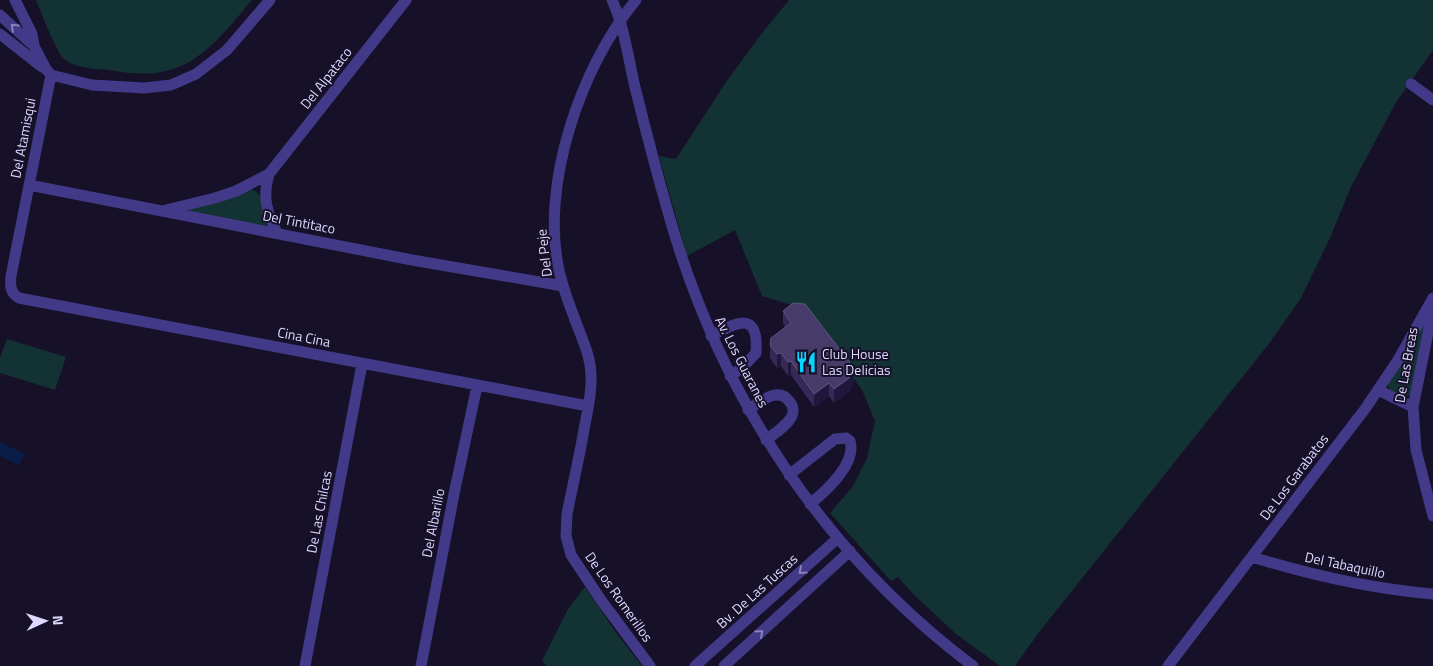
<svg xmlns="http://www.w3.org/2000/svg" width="1433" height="666" viewBox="0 0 1433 666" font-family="'Titillium Web',sans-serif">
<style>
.green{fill:#133233}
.water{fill:#0a1c48}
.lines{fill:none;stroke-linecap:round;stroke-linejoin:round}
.street{stroke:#423a88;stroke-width:11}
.wall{fill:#352957}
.shaded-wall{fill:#21173d}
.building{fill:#473c69;stroke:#5f5480}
.oneway{stroke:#8981be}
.labels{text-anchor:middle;stroke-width:4;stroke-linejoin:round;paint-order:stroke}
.street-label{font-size:14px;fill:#dfd8ff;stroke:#161029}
.poi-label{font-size:14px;fill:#dfd8ff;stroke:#161029;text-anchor:start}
</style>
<rect width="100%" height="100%" fill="#161029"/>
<path class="green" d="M36,0H252C228,28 201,66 161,72C144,75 125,73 108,70C95,69 75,68 64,59C57,53 40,10 36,0Z
M789,0H1433V50L1395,104L1351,187L1330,238L1301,298L1268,345L1040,631L1015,666H1000L956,634L914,595L898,577L891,581L830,513L853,486L867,458L875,421L862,390L801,308L762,296L735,230L687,256L659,156L676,159L726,82L762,33Z
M248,189C265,190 264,210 267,223L266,226L187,212V209Z
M1430,307L1412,394L1404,397L1390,390L1387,384Z
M7,339L66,357L55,390L0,373V357Z
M585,587L617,634L642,666H547L542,661L568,609Z"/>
<path class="water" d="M0,442L25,454L19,465L0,456Z"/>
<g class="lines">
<path class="street" d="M15,0L32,34L34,46
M612,0C624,26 628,56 634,83C645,128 657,174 670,219C721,397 824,554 973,666
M636,0C581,66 540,185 559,270C563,289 570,307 577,325C583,341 591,358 591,376C592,392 588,409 585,424C580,454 573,484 567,514L566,536L571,555L601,600L650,666
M0,15L34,46L46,69L51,75L92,85L144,88L171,85L196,74L227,50L270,0
M0,34L42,67
M51,75L11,276C10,285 10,293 19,298L588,406
M1411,84L1433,100
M269,174C262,197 267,212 277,233
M29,185L412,260L563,286
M166,210L215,198L236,191L269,174L406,0
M1433,308L1413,407L1416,450L1433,516
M711,336C737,322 759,310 756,353L742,368L730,376
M1378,390L1413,407
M748,410C760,402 778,386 789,401C793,405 794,411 792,416C787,426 775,433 766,440
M789,475L835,439L846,438L850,441C857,463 826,491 810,504
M1252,557C1311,575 1371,589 1433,594
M305,666L362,364
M421,666L454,494L477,386
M695,666L838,538
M724,666L850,551
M1168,666L1365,409L1398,360L1433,298"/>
</g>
<path class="wall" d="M783,311L854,382L849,392L834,403L829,396L814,407L791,375L788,376L781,366L777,368L770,358V345L785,327L783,324Z"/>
<path class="shaded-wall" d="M781,353V366L777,368V354Z
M791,361V375L788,376V362Z
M854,368V382L849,392L834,403V389Z
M829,383V396L814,407V394Z"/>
<path class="building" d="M793,303L805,304L854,368L849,378L834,389L829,383L814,394L791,361L788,362L781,353L777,354L770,345L771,338L791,323L783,311Z"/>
<defs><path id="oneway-chevron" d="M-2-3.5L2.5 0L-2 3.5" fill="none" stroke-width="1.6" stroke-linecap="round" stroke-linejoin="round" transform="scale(1.25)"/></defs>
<g class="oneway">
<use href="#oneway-chevron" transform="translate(14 27) rotate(-137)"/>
<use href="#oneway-chevron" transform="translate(802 571) rotate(138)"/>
<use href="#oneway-chevron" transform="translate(760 633) rotate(-42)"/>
</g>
<defs>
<g id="restaurant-bare" transform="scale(1.725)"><path d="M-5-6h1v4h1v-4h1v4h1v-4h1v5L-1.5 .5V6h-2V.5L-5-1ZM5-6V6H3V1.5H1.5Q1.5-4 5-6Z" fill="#04d6ff" stroke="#161029" stroke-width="2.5" paint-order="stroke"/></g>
</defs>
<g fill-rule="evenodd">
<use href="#restaurant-bare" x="806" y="362"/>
</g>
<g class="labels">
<g class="street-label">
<text transform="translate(326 78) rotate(-52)" y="5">Del Alpataco</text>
<text transform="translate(23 138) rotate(-79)" y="5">Del Atamisqui</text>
<text transform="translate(299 222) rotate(11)" y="5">Del Tintitaco</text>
<text transform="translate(544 253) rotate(-97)" y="5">Del Peje</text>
<text transform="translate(304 337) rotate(11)" y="5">Cina Cina</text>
<text transform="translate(742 362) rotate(63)" y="5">Av. Los Guaranes</text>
<text transform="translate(1406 365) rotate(-80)" y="5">De Las Breas</text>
<text transform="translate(1294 477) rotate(-53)" y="5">De Los Garabatos</text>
<text transform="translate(319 512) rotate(-79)" y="5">De Las Chilcas</text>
<text transform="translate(433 523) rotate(-79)" y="5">Del Albarillo</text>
<text transform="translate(1345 565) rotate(12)" y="5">Del Tabaquillo</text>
<text transform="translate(757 591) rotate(-42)" y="5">Bv. De Las Tuscas</text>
<text transform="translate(619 597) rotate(55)" y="5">De Los Romerillos</text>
</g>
<g class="poi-label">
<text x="822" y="359">Club House<tspan x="822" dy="16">Las Delicias</tspan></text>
</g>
</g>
<g transform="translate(45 621) rotate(87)" stroke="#161029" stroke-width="4" paint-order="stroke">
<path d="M0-4L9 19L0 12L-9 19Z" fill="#dfd8ff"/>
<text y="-8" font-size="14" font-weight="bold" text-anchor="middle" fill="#dfd8ff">N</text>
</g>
</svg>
